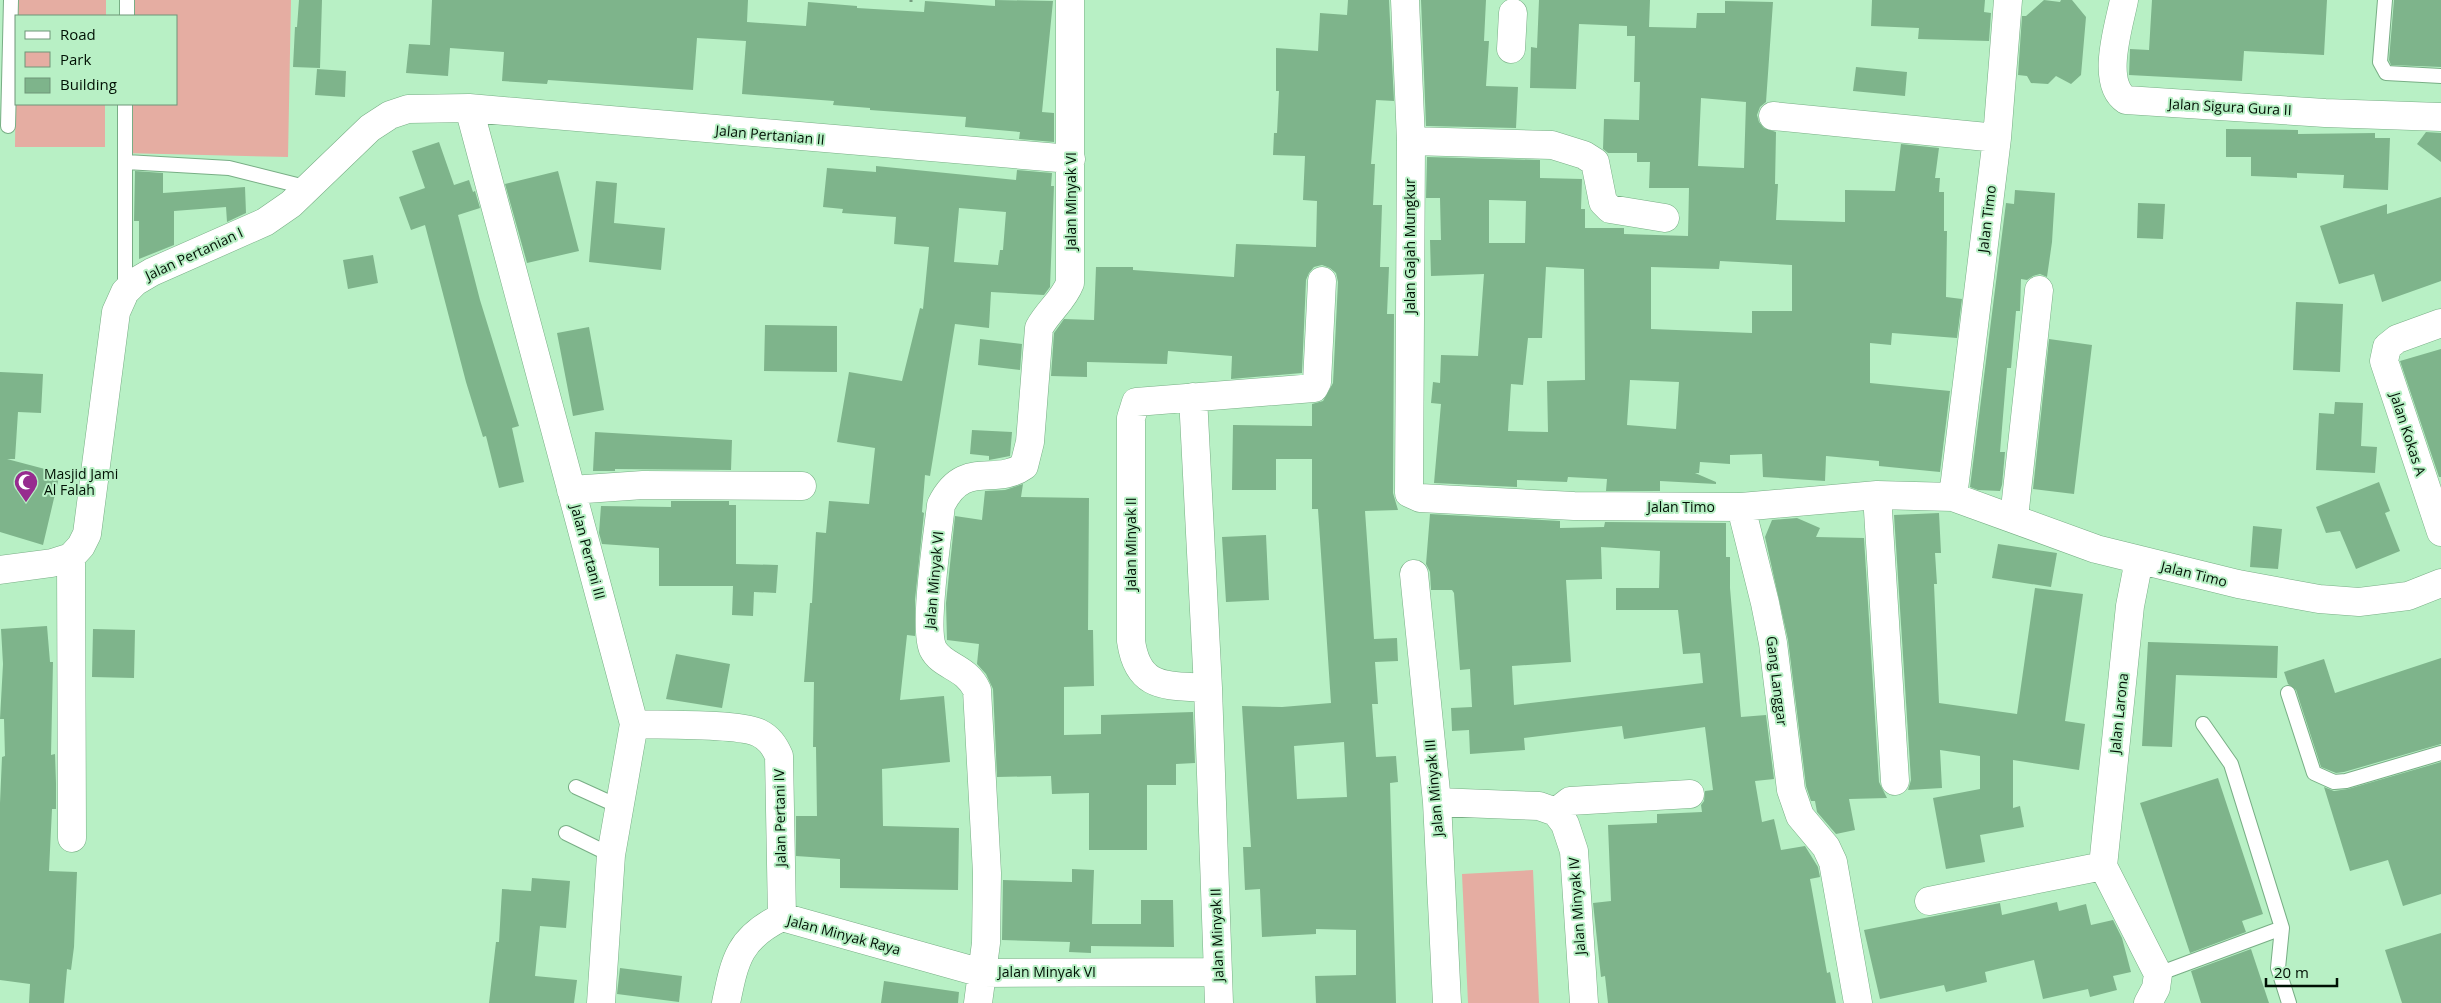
<svg xmlns="http://www.w3.org/2000/svg" width="2441" height="1003" viewBox="0 0 2441 1003" font-family="'Open Sans',sans-serif">
<style>
.green{fill:#e5ada2}
.building{fill:#7eb48b;fill-rule:evenodd}
.lines{fill:none;stroke-linecap:round;stroke-linejoin:round}
.service-casing{stroke:#78ae85;stroke-width:16}
.minor-casing{stroke:#78ae85;stroke-width:29}
.path{stroke:#759e7f;stroke-width:3;stroke-dasharray:4 2.5;stroke-linecap:butt}
.service{stroke:#fff;stroke-width:14}
.minor{stroke:#fff;stroke-width:28}
.labels{text-anchor:middle;stroke-width:4;stroke-linejoin:round;paint-order:stroke}
.street-label{font-size:14px;fill:#001004;stroke:#b8f0c5}
.poi-label{font-size:14px;fill:#001004;stroke:#b8f0c5;text-anchor:start}
</style>
<rect width="100%" height="100%" fill="#b8f0c5"/>
<path class="green" d="M17,0H106V16H17Z
M126,0H291L288,157L122,153L123,104H176V16H125Z
M16,47V104H105V147H15Z
M1533,870L1539,1003H1468L1462,874Z"/>
<path class="building" d="M299,0H322L320,68L293,67L295,27H297Z
M432,0H748L747,22L806,26L808,2L857,6V8L924,12L925,1L995,6V0L1053,1L1042,112L1054,113V142L1019,139L1020,132L965,127L966,117L870,110V108L833,105L834,101L742,94L746,41L697,38L693,90L548,80L547,84L502,81L504,52L450,48L448,76L406,73L409,44L430,45Z
M1348,0H1389L1394,101L1376,100L1371,164H1375L1373,205H1382L1380,267H1389L1387,314H1394L1393,493L1398,510L1365,511L1374,639L1397,638L1398,661L1375,662L1378,704H1372L1376,757L1396,756L1398,782L1390,783L1396,1003H1316L1315,976L1356,975V930L1316,929V934L1262,937L1260,889L1245,890L1243,847H1251L1242,706L1282,707L1331,703L1318,509H1312V459H1276V490H1232L1233,425L1312,426V404L1323,401L1333,383L1338,282L1336,273L1330,268L1322,265L1314,267L1309,273L1306,280L1302,373L1231,379L1232,356L1168,351L1167,364L1087,362V377L1051,376L1054,333L1064,319L1094,320L1096,267H1133V270L1234,277L1236,244L1316,247L1317,201L1303,200L1305,156L1273,155L1274,133H1277L1279,91H1276V48L1318,51L1320,13L1347,15ZM1344,742L1347,797L1297,799L1294,746Z
M1421,0H1486L1484,41H1489L1486,86L1518,87L1516,128L1426,126Z
M1539,0H1650L1649,27L1696,28L1697,13H1725V1L1773,2L1766,102L1760,107L1757,115L1759,122L1764,128L1776,132L1775,184H1778L1776,220L1845,222V190L1895,191L1901,144L1939,148L1935,178H1940L1939,192H1944V231H1947L1946,297L1962,299L1957,338L1892,333L1891,345L1870,343V383L1950,391L1940,472L1879,466V461L1826,456L1825,481L1763,477L1762,454L1730,455V464L1700,462L1699,473H1695L1716,482V484L1660,481V491H1606L1607,479L1568,477L1567,482L1517,480V487L1434,483L1441,404L1431,403L1433,382L1440,383L1441,355L1478,356L1484,274L1431,276L1430,240H1441L1440,198H1426L1427,157L1540,160V178L1582,179L1581,209H1585V228H1624V234L1688,236L1689,188H1649L1650,162H1637V153H1608L1603,149L1604,119L1639,120L1640,82H1634L1635,36H1627V26L1579,24L1576,89L1530,88L1531,47L1537,48ZM1701,98L1746,102L1744,168L1698,166ZM1489,200L1526,201L1525,243H1489ZM1720,261L1792,265V311H1752V333L1651,329V267L1719,269ZM1546,267L1584,269L1585,380L1547,381L1548,432L1508,431L1511,384L1523,385L1528,338H1542ZM1630,380L1679,382L1676,429L1627,425Z
M1872,0H1985L1984,12L1991,13L1989,41L1918,39L1919,28L1871,26Z
M2044,0L2060,2L2061,0H2072L2086,17L2081,75L2071,84L2056,76L2048,84L2031,83L2027,76L2018,75L2022,16H2026Z
M2152,0H2327L2324,55L2244,51L2242,81L2129,75L2130,49L2149,50Z
M2394,0H2441V67L2391,65L2389,60Z
M1856,67L1907,72L1905,96L1853,91Z
M317,69L346,71L345,97L315,95Z
M2226,129L2298,130V134L2375,133V138H2390L2388,190L2343,188L2344,175L2297,173V178L2251,176V157H2226Z
M2426,132L2441,133V162L2417,144Z
M439,142L454,185L469,180L473,192L475,191L480,208L458,215L480,300L519,426L512,428L524,482L499,488L486,436L483,437L466,382L425,225L411,230L399,197L425,188L412,151Z
M876,166L1016,180L1017,170L1052,173L1051,186H1054L1050,287L1044,295L991,292L989,328L955,324L930,476L925,475L922,512L924,513L915,600V636L907,635L900,700L944,696L950,762L882,769L883,826L959,828L958,890L840,888V859L796,856V816H817L816,747H813L814,682H804L810,603H812L816,532L826,533L829,501L869,504L875,448L837,442L849,372L902,381L920,308L923,309L929,247L894,244L896,217L842,213L843,209L823,207L827,168L876,172ZM959,208L1006,212L1003,250H1000L998,265L954,262Z
M135,171L163,173V193L245,187L246,213L227,222L226,207L174,211V245L139,259V221H134Z
M558,171L579,251L527,263L505,184Z
M596,181L617,183L614,223L665,228L661,270L589,262Z
M2015,190L2055,193L2052,242L2047,277L2040,274L2033,276L2027,280L2021,279L2020,311H2016L2011,368H2007L2000,452H2005L2002,485L2000,491L1978,490L1970,487L2006,203L2014,204Z
M2441,197V281L2382,302L2374,274L2339,284L2320,226L2387,204V214Z
M2138,203L2165,204L2163,239L2137,238Z
M373,255L378,283L348,289L343,260Z
M2296,302L2343,304L2340,372L2293,370Z
M765,325L837,326V372L764,371Z
M589,327L604,410L573,416L557,333Z
M980,339L1022,344L1020,370L978,365Z
M2049,339L2092,345L2074,494L2033,489Z
M2441,349V477H2439L2400,361Z
M0,372L43,374L41,413L18,412L15,459H7L60,473L43,545L0,532Z
M2335,402L2363,403L2361,446L2377,447L2375,473L2316,470L2319,413L2334,414Z
M972,430L1012,432L1010,456L989,460V456L970,454Z
M595,432L732,440L731,470L615,469V471H593Z
M2379,482L2390,511L2385,513L2400,551L2356,569L2340,531L2326,533L2316,507Z
M1023,484L1021,497L1089,498L1088,630H1093L1094,686L1064,687V735L1101,734V715L1193,712L1195,763L1176,764V785H1147V850H1089V793L1052,794L1051,776L997,777L993,689L986,674L977,664L979,644L947,640L946,603L955,516L982,520L985,491L1005,490Z
M671,501H729V505H736V564L778,565L776,593L754,592L753,616L732,615L733,586H659V548L602,544L599,533L601,506L671,507Z
M1939,513L1941,553H1935L1937,584H1934L1939,703L2017,714L2035,588L2083,594L2065,721L2085,724L2079,770L2013,760V808L2020,806L2024,827L1980,835L1985,862L1946,869L1933,798L1980,789V756L1940,750L1942,788L1908,790L1911,780L1894,515Z
M1430,514L1560,521V528L1604,527L1605,522L1726,523V557H1730V588L1741,717L1766,715L1774,779L1755,781L1762,822L1774,819L1781,850L1805,846L1818,867L1820,877L1810,879L1827,973L1830,972L1836,1003H1608L1605,976L1601,977L1593,903L1611,901L1608,825L1657,823V814L1702,812L1701,805L1704,801L1705,791L1713,790L1705,727L1624,739L1622,726L1524,738L1525,750L1470,754L1469,730L1452,731L1451,708L1472,707L1470,669L1460,670L1454,593L1452,590H1431L1430,572L1426,564ZM1601,547L1660,551L1659,588H1616V610H1678L1683,654L1700,653L1703,683L1514,705L1512,666L1571,662L1566,580L1602,579Z
M1797,518L1820,528L1816,537L1864,538L1879,782L1887,798L1849,799L1855,830L1836,834L1817,812L1815,801H1811L1806,786L1788,640L1765,537L1772,520Z
M2253,526L2282,529L2278,569L2250,567Z
M1266,535L1269,600L1226,602L1222,537Z
M1998,544L2057,553L2051,587L1992,578Z
M47,626L50,662H53L51,755L55,754L56,783V809H52L49,871L77,872L74,947L71,970L67,969L64,1003H29L30,984L0,980V803L2,757L5,756L4,719H0L3,664L1,629Z
M93,629L135,630L134,678L92,677Z
M2148,642L2278,646L2277,678L2176,675L2172,747L2142,746Z
M676,654L730,664L722,708L666,699Z
M2441,658V744L2344,772L2336,773L2321,767L2296,690L2288,684L2284,672L2324,659L2335,693Z
M2441,762V894L2403,906L2388,860L2350,871L2324,787L2334,791L2348,789Z
M2218,778L2263,914L2242,921L2246,932L2190,953L2140,803Z
M1072,869L1094,870L1092,924H1141V900H1173L1174,947L1091,946V953L1069,952L1070,942L1002,940L1003,880L1072,882Z
M532,878L570,881L566,928L540,926L535,976L577,980L574,1003H489L496,942H499L502,889L531,891Z
M2057,902L2059,911L2086,904L2091,925L2113,920L2122,938L2131,972L2113,976L2117,990L2090,997L2088,989L2043,999L2034,960L1985,972L1987,982L1946,992L1944,985L1880,999L1864,930L2000,903L2002,915Z
M2441,933V1003H2402L2385,950Z
M2251,949L2269,1003H2201L2191,971Z
M620,968L682,976L679,1002L617,994Z
M884,981L959,992L958,1003H881Z"/>
<g class="lines">
<g class="service-casing">
<path id="service" d="M2385,0L2380,62L2386,73L2441,76
M127,16V0
M8,126L11,0
M126,162L229,168L309,188
M125,291V104
M2288,693L2314,773L2334,782L2346,781L2441,753
M2203,724L2231,764L2282,928L2278,968L2289,1003
M576,787L620,807
M566,833L611,855
M2158,974L2282,928"/>
</g>
<g class="minor-casing">
<path id="minor" d="M1405,0L1411,141L1409,493L1420,498L1574,506L1741,507L1877,495L1953,497L2096,549L2238,584L2319,599L2359,602L2408,596L2441,583
M2124,0C2119,26 2100,83 2126,100L2325,113L2441,117
M1511,49L1513,13
M469,108L634,724L611,855L601,1003
M1773,116L1997,138
M1411,141L1552,145L1584,155L1595,162L1603,202L1610,209L1665,218
M2441,323L2397,339L2387,347L2384,361L2441,532
M1193,397L1208,688L1219,1003
M571,490L643,485L802,486
M1877,495L1895,781
M1953,497L1997,138L2008,0
M1741,507L1765,603L1773,643L1791,790L1800,816L1826,847L1833,862L1858,1003
M2014,518L2039,290
M71,557L81,546L87,534L116,312L125,292L135,282L152,272L265,222L291,204L370,128L390,115L408,109L469,108L1071,159
M71,557L72,838
M2139,560L2130,606L2103,866L2158,974L2156,988L2148,1003
M0,570L52,563L71,557
M1414,574L1437,802L1447,1003
M1208,688C1166,685 1138,690 1131,641V418L1136,402L1314,388L1317,382L1322,281
M634,724C660,725 740,723 759,733C769,738 774,745 779,756L782,917
M1437,802L1539,806L1556,812L1565,824L1574,851L1584,1003
M1556,812L1570,801L1690,794
M1929,901L2103,866
M726,1003C735,959 739,938 782,917L982,973L1218,972
M978,1003L986,943L987,873L977,690C966,666 942,667 933,649C923,628 938,533 941,505C964,458 995,487 1024,466L1030,442L1039,328C1048,311 1063,301 1070,283V0"/>
</g>
<path class="path" d="M911,2V0"/>
<use href="#service" class="service"/>
<use href="#minor" class="minor"/>
</g>
<defs>
<g id="mosque-pin" transform="scale(1.25)"><path d="M0 17L-7.5 6A9.5 9.5 0 1 1 7.5 6Z" fill="#972c8f" stroke="#b8f0c5"/><path d="M3.5-4.9A6 6 0 1 0 3.5 4.9A5 5 0 1 1 3.5-4.9Z" fill="#fff"/></g>
</defs>
<g fill-rule="evenodd">
<use href="#mosque-pin" x="26" y="482"/>
</g>
<g class="labels">
<g class="street-label">
<text transform="translate(2230 107) rotate(3)" y="5">Jalan Sigura Gura II</text>
<text transform="translate(770 135) rotate(5)" y="5">Jalan Pertanian II</text>
<text transform="translate(1071 201) rotate(-90)" y="5">Jalan Minyak VI</text>
<text transform="translate(1987 219) rotate(-83)" y="5">Jalan Timo</text>
<text transform="translate(1410 246) rotate(-90)" y="5">Jalan Gajah Mungkur</text>
<text transform="translate(194 254) rotate(-25)" y="5">Jalan Pertanian I</text>
<text transform="translate(2408 434) rotate(72)" y="5">Jalan Kokas A</text>
<text x="1681" y="512">Jalan Timo</text>
<text transform="translate(1131 544) rotate(-90)" y="5">Jalan Minyak II</text>
<text transform="translate(588 552) rotate(75)" y="5">Jalan Pertani III</text>
<text transform="translate(2194 574) rotate(14)" y="5">Jalan Timo</text>
<text transform="translate(934 580) rotate(-85)" y="5">Jalan Minyak VI</text>
<text transform="translate(1777 681) rotate(83)" y="5">Gang Langgar</text>
<text transform="translate(2119 713) rotate(-84)" y="5">Jalan Larona</text>
<text transform="translate(1434 788) rotate(-95)" y="5">Jalan Minyak III</text>
<text transform="translate(780 818) rotate(-91)" y="5">Jalan Pertani IV</text>
<text transform="translate(1577 906) rotate(-94)" y="5">Jalan Minyak IV</text>
<text transform="translate(844 935) rotate(15)" y="5">Jalan Minyak Raya</text>
<text transform="translate(1217 935) rotate(-92)" y="5">Jalan Minyak II</text>
<text x="1047" y="977">Jalan Minyak VI</text>
</g>
<g class="poi-label">
<text x="44" y="479">Masjid Jami<tspan x="44" dy="16">Al Falah</tspan></text>
</g>
</g>
<rect x="15" y="15" width="162" height="90" fill="#b8f0c5" stroke="#6e9678"/>
<rect x="25" y="31" width="25" height="8" fill="#ffffff" stroke="#6e9678"/>
<text x="60" y="40" font-size="15" fill="#001004">Road</text>
<rect x="25" y="52" width="25" height="15" fill="#e5ada2" stroke="#6e9678"/>
<text x="60" y="65" font-size="15" fill="#001004">Park</text>
<rect x="25" y="78" width="25" height="15" fill="#7eb48b" stroke="#6e9678"/>
<text x="60" y="90" font-size="15" fill="#001004">Building</text>
<path d="M2266 978v8h71v-8" fill="none" stroke="#001004" stroke-width="2.5"/>
<text x="2274" y="978" font-size="15" fill="#001004" stroke="#b8f0c5" stroke-width="4" paint-order="stroke">20 m</text>
</svg>
